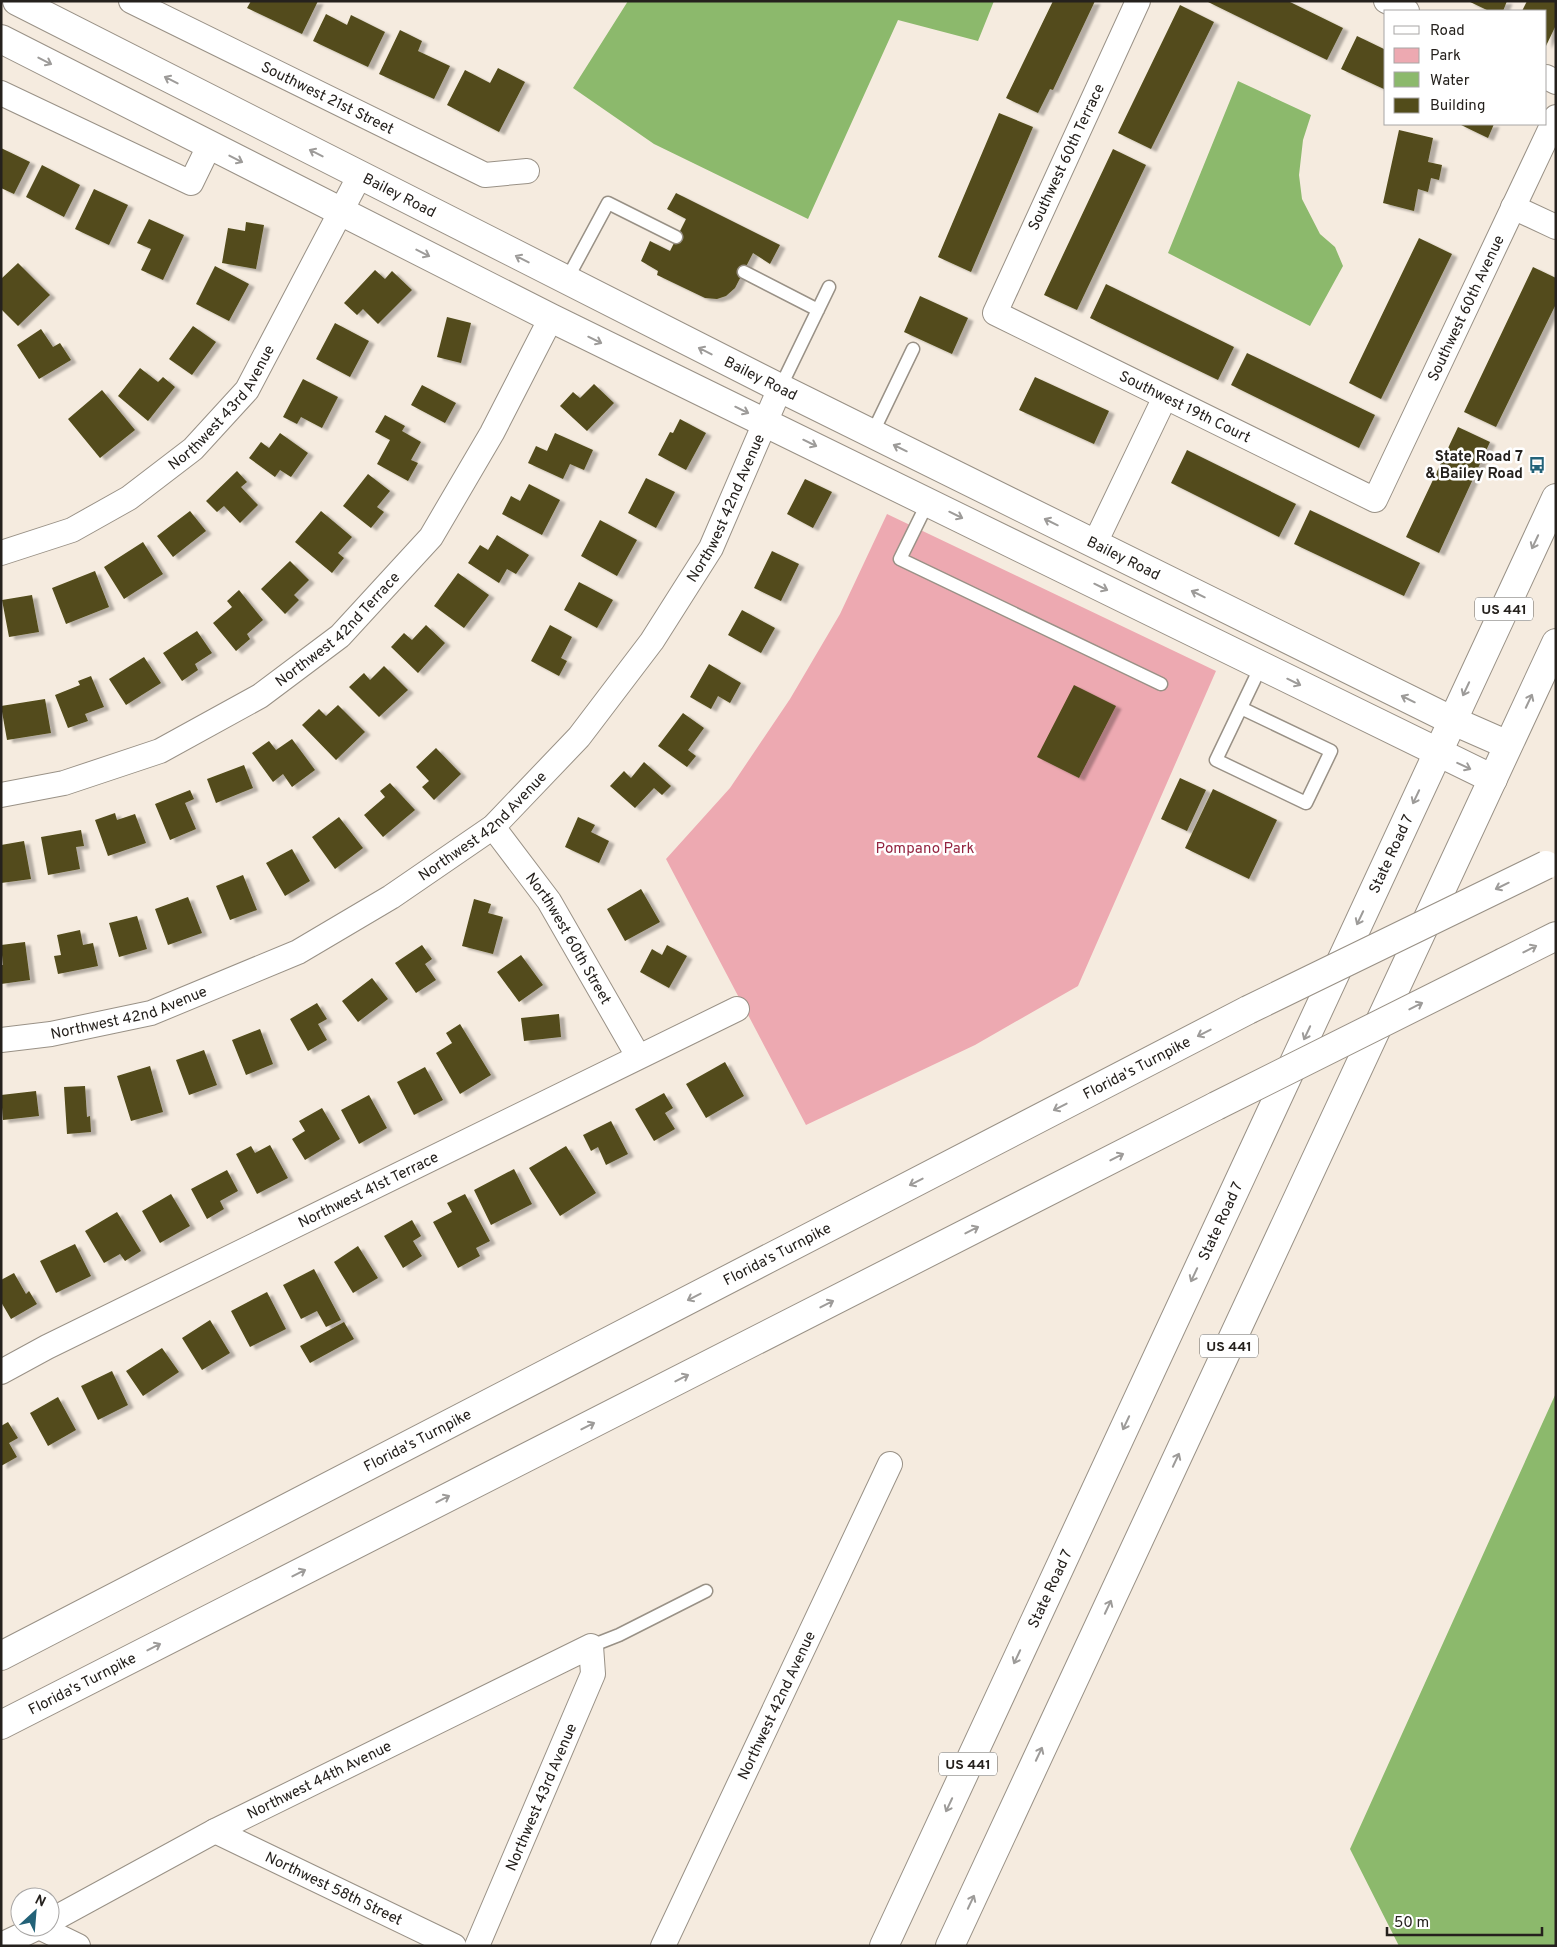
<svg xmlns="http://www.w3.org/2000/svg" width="1557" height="1947" viewBox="0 0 1557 1947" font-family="Overpass,sans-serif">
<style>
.green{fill:#eda9b1}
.water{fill:#8cb96c}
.building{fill:#524c1a;filter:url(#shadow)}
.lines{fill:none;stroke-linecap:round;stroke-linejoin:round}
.service-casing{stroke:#999186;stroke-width:15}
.minor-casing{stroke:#999186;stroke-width:26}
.tertiary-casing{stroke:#999186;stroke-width:30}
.primary-casing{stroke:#999186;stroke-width:30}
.motorway-casing{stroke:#999186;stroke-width:30}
.service{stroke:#fff;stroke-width:12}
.minor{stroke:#fff;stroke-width:24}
.tertiary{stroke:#fff;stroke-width:28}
.primary{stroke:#fff;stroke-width:28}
.motorway{stroke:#fff;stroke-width:28}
.motorway-bridge-casing{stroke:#999186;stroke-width:30;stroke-linecap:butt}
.motorway-bridge{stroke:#fff;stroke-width:28}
.oneway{stroke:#9d9b99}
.labels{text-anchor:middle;stroke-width:5;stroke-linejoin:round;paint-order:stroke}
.shield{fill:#fff;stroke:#666461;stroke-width:1}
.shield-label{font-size:14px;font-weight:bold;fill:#25211d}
.street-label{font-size:15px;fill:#25211d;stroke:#fff}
.poi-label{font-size:15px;font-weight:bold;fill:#25211d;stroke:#fff;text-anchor:end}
.park-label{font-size:15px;fill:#932440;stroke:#fff}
</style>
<defs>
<filter id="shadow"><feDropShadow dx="5.5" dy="3" stdDeviation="1" flood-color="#0004"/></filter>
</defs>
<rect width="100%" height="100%" fill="#f5ebdf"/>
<path class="green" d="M887,514L1216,671L1078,986L975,1045L806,1125L666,859L730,788L790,699L840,614Z"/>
<path class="water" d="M628,1H994L978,41L898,20L808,219L654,144L573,88Z
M1238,81L1311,115L1303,140L1299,175L1302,199L1320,234L1335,247L1343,266L1310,326L1168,253Z
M1556,1393V1946H1399L1350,1849Z"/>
<path class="building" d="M251,1H318L302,34L247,8Z
M1053,1H1095L1053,90L1050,89L1038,113L1006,98Z
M1206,1H1288L1343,28L1327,60Z
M1468,1H1507L1503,11H1489Z
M1527,1H1556V25L1546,46V11H1522Z
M1180,5L1214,22L1151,149L1118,133Z
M326,14L347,25L351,15L385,32L368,67L313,41Z
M400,30L422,41L418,51L450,66L434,99L379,74Z
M1357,36L1386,50V90L1341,69Z
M498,68L525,82L499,132L447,105L465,70L490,83Z
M999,113L1033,127L971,272L938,257Z
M1459,124H1494L1488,138Z
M1399,130L1433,138L1428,162L1442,165L1439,180L1431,178L1428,192L1418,189L1414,211L1383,203Z
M1,148L30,162L14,194L1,188Z
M1113,149L1146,165L1077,310L1044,295Z
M42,165L80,185L64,217L26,197Z
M94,189L128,205L109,245L75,229Z
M676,193L780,245L770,264L753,253L735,288L726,296L717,299L705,298L657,275L658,271L641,261L650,241L670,251L686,219L667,209Z
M149,219L184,235L163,280L141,270L151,249L137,243Z
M246,222L264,225L256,269L222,263L228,228L245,231Z
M1419,238L1452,254L1381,399L1349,383Z
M18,263L50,295L18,326L1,309V279Z
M215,266L249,284L229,321L196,304Z
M1533,267L1556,278V304L1496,427L1464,412Z
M375,270L385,279L392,271L412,290L378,324L363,309L357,315L344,303Z
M1106,284L1234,347L1218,380L1090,318Z
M920,296L968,318L952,354L904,332Z
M447,317L471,323L461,363L437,357Z
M335,323L369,341L350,377L316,359Z
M193,326L216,342L192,375L169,359Z
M41,329L53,347L60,343L71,360L39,379L17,345Z
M1247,353L1375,415L1359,448L1231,385Z
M140,368L158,382L163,377L175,387L148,421L118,396Z
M1035,377L1109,411L1094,444L1019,410Z
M303,379L338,397L322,428L301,417L297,424L283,417Z
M594,384L614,403L587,431L560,406L573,392L580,398Z
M422,385L456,403L445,423L411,405Z
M102,390L135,430L100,458L68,419Z
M385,415L405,426L402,431L421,442L411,460L418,463L408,481L377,464L390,440L375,432Z
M680,419L706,433L686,470L658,455L670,432L673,433Z
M1458,427L1490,442L1439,553L1406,537Z
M280,433L308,453L291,477L280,470L275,477L249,458L261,442L269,448Z
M555,433L593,450L584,470L570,464L563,479L528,463L536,446L547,451Z
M1187,450L1296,504L1279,537L1171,483Z
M237,471L247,482L241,487L258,505L240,523L224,506L217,512L206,501Z
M368,474L390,491L377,507L384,512L371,528L343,506Z
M646,478L675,492L656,528L628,513Z
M805,479L832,492L813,528L787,514Z
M529,484L560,500L542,535L502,514L511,496L520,501Z
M1310,510L1420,563L1404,596L1294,544Z
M190,511L206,531L173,557L157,536Z
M321,511L352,537L338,553L344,558L332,573L295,542Z
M600,520L637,540L617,576L581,556Z
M497,535L529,555L516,574L507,569L499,583L468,563L480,545L488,550Z
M143,542L163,574L124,599L104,567Z
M772,551L799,564L781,601L754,588Z
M290,561L309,580L294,595L299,600L285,614L261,589Z
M95,571L109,607L66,624L52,588Z
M458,573L489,595L464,628L434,606Z
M579,582L613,600L597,628L564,610Z
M239,590L263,620L247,634L250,639L236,651L213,623L232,607L227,601Z
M32,595L39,632L9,637L2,600Z
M742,610L775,628L761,653L728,635Z
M426,625L445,643L418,673L391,647L404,633L412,640Z
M550,625L572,637L561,658L567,661L559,676L531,661Z
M197,631L212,653L195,664L198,670L182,681L163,653Z
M144,657L161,683L126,705L109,679Z
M709,664L741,683L730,703L718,696L711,709L690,697Z
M384,666L408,690L379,717L349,687L364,673L370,680Z
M91,676L104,707L85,714L88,721L68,728L55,695L80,685L78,681Z
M1074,685L1116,706L1079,778L1037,757Z
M45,699L51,733L7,740L1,706Z
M338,705L365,732L336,760L302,725L319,709L326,716Z
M683,713L704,728L688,750L696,756L687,767L658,746Z
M292,739L315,770L292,787L283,774L273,782L252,753L269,741L276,750Z
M436,748L461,774L434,800L422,787L429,781L416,767Z
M644,762L671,786L662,795L654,788L635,808L610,786L624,771L631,778Z
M244,765L253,788L216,803L207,779Z
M1180,778L1206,790L1187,831L1161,819Z
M390,783L415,810L383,837L364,815L385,797L380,791Z
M1213,789L1277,820L1249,879L1185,848Z
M190,790L194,799L185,803L196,829L170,840L155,804Z
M115,813L117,820L135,814L146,843L108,856L95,820Z
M339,817L363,848L335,869L312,837Z
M578,817L595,825L591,832L609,841L599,863L565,847Z
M81,830L84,846L76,847L80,869L48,875L41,837Z
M24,841L31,879L1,883V845Z
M292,849L310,881L285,896L266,863Z
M243,875L257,910L230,920L216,886Z
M641,889L660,922L625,941L607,909Z
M188,897L202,933L168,945L155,909Z
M474,899L491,904L488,913L503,917L493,954L462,946Z
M137,916L147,949L119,957L109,923Z
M80,930L83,945L93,943L98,966L58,974L54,956L61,955L57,935Z
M25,942L30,980L1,984V965H3L1,945Z
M422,945L432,959L425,964L436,980L416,993L395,963Z
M667,945L687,956L669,988L640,972L652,949L662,955Z
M521,955L543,985L519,1002L497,972Z
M372,978L388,999L358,1022L342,1001Z
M317,1003L327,1019L318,1024L327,1040L308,1051L290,1019Z
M559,1014L561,1037L524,1041L521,1018Z
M460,1024L491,1075L460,1094L436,1053L452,1043L446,1033Z
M260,1029L273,1064L246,1075L232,1040Z
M204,1050L217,1085L189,1095L176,1060Z
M725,1062L744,1096L706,1118L686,1084Z
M150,1066L163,1112L131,1121L117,1076Z
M425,1067L443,1100L414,1115L397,1082Z
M85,1086L87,1117L90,1116L91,1132L67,1134L64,1087Z
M36,1091L39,1116L3,1120L1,1095Z
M664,1093L673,1108L665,1113L675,1129L654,1141L635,1109Z
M369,1095L387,1128L359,1144L341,1110Z
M322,1108L340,1139L305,1160L292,1139L305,1131L299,1121Z
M611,1121L628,1154L606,1165L598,1147L591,1151L583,1135Z
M270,1145L288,1178L257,1194L236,1154L251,1146L255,1153Z
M566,1146L596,1193L560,1216L529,1168Z
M514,1169L532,1204L491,1225L474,1190Z
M227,1170L238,1191L220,1201L224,1209L207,1219L191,1189Z
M171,1194L190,1226L160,1243L142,1211Z
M465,1194L490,1241L476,1248L480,1256L458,1268L433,1222L452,1212L447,1203Z
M117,1212L141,1251L125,1261L120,1254L104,1263L85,1231Z
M412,1220L421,1236L413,1241L422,1256L403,1268L384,1236Z
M75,1244L91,1276L56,1293L40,1261Z
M358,1246L378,1278L353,1293L334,1262Z
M314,1269L341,1320L326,1327L317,1311L301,1319L283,1285Z
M14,1273L26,1294L29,1291L37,1304L11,1319L1,1302V1280Z
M267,1292L286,1329L250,1347L231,1311Z
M210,1320L230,1353L202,1370L182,1338Z
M344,1322L354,1339L310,1363L300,1346Z
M162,1348L179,1372L143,1396L126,1371Z
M112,1371L128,1405L98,1420L81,1386Z
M58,1397L76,1430L48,1446L30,1413Z
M8,1422L18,1438L9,1443L17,1457L1,1466V1426Z"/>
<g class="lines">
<g class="service-casing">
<path id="service" d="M744,272L818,310
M566,281L608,203L676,237
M780,388L829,287
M872,434L913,349
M928,502L900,559L1161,684
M1241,708L1331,751L1306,803L1216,760L1261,666
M591,1646L619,1635L706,1591"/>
</g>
<g class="minor-casing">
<g id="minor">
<path id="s1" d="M131,1L485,175L527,171"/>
<path id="s2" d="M1138,1L995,313L1375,500L1556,117"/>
<path d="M1386,1L1407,11"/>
<path d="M1546,77L1556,82"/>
<path d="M1,93L191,183L209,146"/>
<path d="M1513,207L1556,227"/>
<path d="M1095,543L1165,397"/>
<path id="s3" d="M1,553L72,530L129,498L193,449L247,390L360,175"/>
<path id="s4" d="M1,795L64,783L160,751L260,696L340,636L431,537L492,433L551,318"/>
<path id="s5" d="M493,827L549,901L638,1056"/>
<path id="s6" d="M1,1040L51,1034L151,1013L298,952L391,897L493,827L579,737L652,641L711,548L780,388"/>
<path id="s7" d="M1,1372L47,1347L737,1009"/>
<path id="s8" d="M215,1831L454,1946"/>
<path id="s9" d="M50,1921L215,1831L591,1646L593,1674L477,1946"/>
<path d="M39,1927L78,1946"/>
<path d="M1,1945L39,1927"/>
<path id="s10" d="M663,1946L890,1464"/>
</g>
</g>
<g class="tertiary-casing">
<g id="tertiary">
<path id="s11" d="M17,1L780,388L1451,720L1508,745"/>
<path d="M1,39L551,318L1493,779"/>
</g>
</g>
<g class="primary-casing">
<g id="primary">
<path id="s12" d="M884,1946L1556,498"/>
<path d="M950,1946L1556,643"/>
</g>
</g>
<g class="motorway-casing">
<g id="motorway">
<path d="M1504,962L1556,936"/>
<path id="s13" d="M1,1656L1248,1010"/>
<path id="s14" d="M1,1725L1216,1106"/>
</g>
</g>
<use href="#service" class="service"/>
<use href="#minor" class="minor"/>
<use href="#tertiary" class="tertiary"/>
<use href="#primary" class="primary"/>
<use href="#motorway" class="motorway"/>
<g class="motorway-bridge-casing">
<path id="motorway-bridge" d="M1248,1010L1546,865
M1216,1106L1504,962"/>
</g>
<use href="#motorway-bridge" class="motorway-bridge"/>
</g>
<defs><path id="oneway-shaft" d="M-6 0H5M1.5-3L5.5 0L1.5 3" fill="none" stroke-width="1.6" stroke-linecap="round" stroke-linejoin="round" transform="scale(1.25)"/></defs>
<g class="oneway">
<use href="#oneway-shaft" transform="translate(45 61) rotate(27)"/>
<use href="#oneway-shaft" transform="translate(171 80) rotate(-153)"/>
<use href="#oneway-shaft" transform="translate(316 153) rotate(-153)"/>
<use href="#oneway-shaft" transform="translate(236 159) rotate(27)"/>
<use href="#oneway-shaft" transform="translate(423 253) rotate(27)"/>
<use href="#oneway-shaft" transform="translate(522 259) rotate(-153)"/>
<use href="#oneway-shaft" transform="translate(595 340) rotate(26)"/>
<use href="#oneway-shaft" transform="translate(705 351) rotate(-153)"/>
<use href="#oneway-shaft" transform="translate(742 410) rotate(26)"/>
<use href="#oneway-shaft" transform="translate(810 443) rotate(26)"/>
<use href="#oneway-shaft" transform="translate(900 448) rotate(-154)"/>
<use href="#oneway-shaft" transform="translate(956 515) rotate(26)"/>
<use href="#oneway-shaft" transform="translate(1051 522) rotate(-154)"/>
<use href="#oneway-shaft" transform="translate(1535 542) rotate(115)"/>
<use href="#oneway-shaft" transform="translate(1101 587) rotate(26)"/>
<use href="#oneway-shaft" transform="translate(1198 594) rotate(-154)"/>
<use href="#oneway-shaft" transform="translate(1294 682) rotate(26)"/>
<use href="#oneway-shaft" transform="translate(1466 689) rotate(115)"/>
<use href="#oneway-shaft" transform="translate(1408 699) rotate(-154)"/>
<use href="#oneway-shaft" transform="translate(1529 701) rotate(-65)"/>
<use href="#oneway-shaft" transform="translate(1464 766) rotate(25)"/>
<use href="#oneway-shaft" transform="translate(1416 797) rotate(115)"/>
<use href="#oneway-shaft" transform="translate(1502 886) rotate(154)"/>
<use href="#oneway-shaft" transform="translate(1360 918) rotate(115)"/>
<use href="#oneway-shaft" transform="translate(1530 949) rotate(-27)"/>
<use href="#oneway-shaft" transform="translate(1416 1006) rotate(-27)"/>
<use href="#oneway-shaft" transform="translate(1204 1033) rotate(153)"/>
<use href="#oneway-shaft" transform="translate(1307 1033) rotate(115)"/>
<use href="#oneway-shaft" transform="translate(1060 1107) rotate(153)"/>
<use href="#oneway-shaft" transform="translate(1117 1157) rotate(-27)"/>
<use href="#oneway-shaft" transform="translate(916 1182) rotate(153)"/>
<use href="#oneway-shaft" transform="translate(972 1230) rotate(-27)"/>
<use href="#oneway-shaft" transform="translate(1194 1275) rotate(115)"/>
<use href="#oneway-shaft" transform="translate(694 1297) rotate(153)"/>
<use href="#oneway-shaft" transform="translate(827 1304) rotate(-27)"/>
<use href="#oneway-shaft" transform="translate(682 1378) rotate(-27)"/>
<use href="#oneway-shaft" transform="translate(1126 1423) rotate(115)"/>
<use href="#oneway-shaft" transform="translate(588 1426) rotate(-27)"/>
<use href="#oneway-shaft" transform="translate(1176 1460) rotate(-65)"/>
<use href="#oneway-shaft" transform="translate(443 1499) rotate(-27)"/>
<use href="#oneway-shaft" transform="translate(299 1573) rotate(-27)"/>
<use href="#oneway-shaft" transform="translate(1108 1607) rotate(-65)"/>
<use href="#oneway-shaft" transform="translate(154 1647) rotate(-27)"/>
<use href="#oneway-shaft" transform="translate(1017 1657) rotate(115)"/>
<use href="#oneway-shaft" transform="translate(1039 1754) rotate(-65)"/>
<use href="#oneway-shaft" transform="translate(949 1805) rotate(115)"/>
<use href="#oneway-shaft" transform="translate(971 1902) rotate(-65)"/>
</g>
<defs>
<g id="bus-bare" transform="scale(1.35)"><path d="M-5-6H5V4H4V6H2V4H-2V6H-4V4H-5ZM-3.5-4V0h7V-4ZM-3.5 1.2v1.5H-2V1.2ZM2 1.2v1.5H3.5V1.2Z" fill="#236278" stroke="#fff" stroke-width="2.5" paint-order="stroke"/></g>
</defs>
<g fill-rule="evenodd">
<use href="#bus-bare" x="1537" y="465"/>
</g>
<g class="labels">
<g class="shield">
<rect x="1475" y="597.5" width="58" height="23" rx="4"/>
<rect x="1200" y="1334.5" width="58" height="23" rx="4"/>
<rect x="939" y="1752.5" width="58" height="23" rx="4"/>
</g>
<g class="shield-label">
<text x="1504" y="614">US 441</text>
<text x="1229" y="1351">US 441</text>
<text x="968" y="1769">US 441</text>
</g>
<g class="street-label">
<text dy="5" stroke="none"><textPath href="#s1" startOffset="219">Southwest 21st Street</textPath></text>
<text transform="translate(1066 157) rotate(-65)" y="5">Southwest 60th Terrace</text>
<text dy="5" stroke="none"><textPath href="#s11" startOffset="429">Bailey Road</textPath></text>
<text dy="5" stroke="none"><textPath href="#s2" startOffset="979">Southwest 60th Avenue</textPath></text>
<text dy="5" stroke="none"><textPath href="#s11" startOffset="834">Bailey Road</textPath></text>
<text dy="5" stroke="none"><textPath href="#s3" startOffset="271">Northwest 43rd Avenue</textPath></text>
<text dy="5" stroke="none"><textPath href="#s2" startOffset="555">Southwest 19th Court</textPath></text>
<text dy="5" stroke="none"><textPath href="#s6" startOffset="941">Northwest 42nd Avenue</textPath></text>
<text dy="5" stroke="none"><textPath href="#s11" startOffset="1239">Bailey Road</textPath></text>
<text dy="5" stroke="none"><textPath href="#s4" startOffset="382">Northwest 42nd Terrace</textPath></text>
<text dy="5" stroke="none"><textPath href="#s6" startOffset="536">Northwest 42nd Avenue</textPath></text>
<text dy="5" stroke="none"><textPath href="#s12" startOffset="1204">State Road 7</textPath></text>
<text dy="5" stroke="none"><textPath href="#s5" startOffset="135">Northwest 60th Street</textPath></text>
<text dy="5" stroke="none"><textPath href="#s6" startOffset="131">Northwest 42nd Avenue</textPath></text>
<text dy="5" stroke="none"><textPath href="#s13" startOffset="1279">Florida's Turnpike</textPath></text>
<text dy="5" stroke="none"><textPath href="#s7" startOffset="410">Northwest 41st Terrace</textPath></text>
<text dy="5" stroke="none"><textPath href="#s12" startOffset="799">State Road 7</textPath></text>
<text dy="5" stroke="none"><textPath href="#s13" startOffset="874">Florida's Turnpike</textPath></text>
<text dy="5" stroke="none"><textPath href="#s13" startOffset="469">Florida's Turnpike</textPath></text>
<text dy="5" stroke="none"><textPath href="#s12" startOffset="394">State Road 7</textPath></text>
<text dy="5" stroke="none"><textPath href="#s14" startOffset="91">Florida's Turnpike</textPath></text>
<text dy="5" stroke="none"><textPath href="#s10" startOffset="266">Northwest 42nd Avenue</textPath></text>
<text dy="5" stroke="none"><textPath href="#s9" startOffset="304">Northwest 44th Avenue</textPath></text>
<text transform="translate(541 1797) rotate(-67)" y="5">Northwest 43rd Avenue</text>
<text dy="5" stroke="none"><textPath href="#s8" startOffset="132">Northwest 58th Street</textPath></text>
</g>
<g class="poi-label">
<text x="1523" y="461">State Road 7<tspan x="1523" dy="17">&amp; Bailey Road</tspan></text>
</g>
<g class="park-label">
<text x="925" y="853">Pompano Park</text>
</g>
</g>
<rect width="1557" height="1947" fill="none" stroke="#25211d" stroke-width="5"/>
<rect x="1384" y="10" width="162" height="115" fill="#ffffff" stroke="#a8a6a5"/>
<rect x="1394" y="26" width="25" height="8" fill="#ffffff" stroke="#a8a6a5"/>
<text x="1430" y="35" font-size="15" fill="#25211d">Road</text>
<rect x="1394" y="48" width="25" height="15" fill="#eda9b1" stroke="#a8a6a5"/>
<text x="1430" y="60" font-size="15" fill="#25211d">Park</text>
<rect x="1394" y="72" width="25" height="15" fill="#8cb96c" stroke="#a8a6a5"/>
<text x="1430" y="85" font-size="15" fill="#25211d">Water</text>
<rect x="1394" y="98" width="25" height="15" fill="#524c1a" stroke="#a8a6a5"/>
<text x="1430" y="110" font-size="15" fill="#25211d">Building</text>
<g transform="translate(35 1912) rotate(26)"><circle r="24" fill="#ffffff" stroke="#a8a6a5"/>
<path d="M0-4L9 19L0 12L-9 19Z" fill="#236278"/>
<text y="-8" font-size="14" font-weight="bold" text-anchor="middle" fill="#25211d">N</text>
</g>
<path d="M1387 1927v8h155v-8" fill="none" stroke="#25211d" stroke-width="2.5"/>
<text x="1394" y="1927" font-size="15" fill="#25211d" stroke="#ffffff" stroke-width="4" paint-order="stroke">50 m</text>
</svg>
